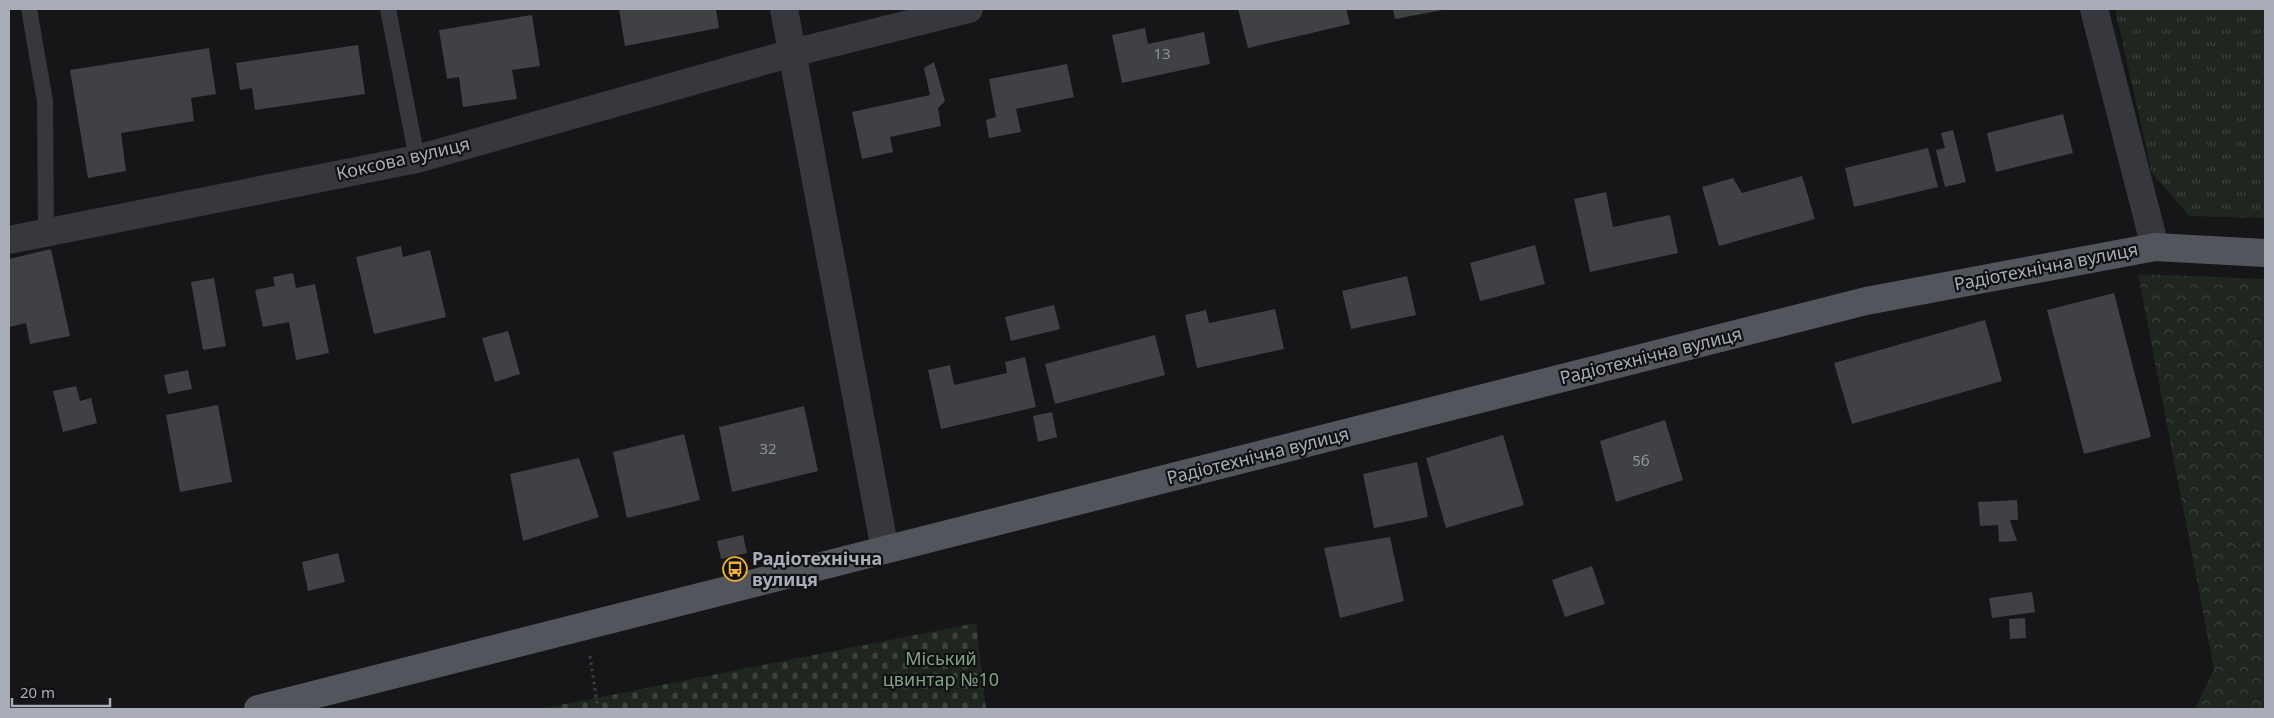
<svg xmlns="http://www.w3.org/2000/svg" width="2274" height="718" viewBox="0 0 2274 718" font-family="'Noto Sans',sans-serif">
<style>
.grass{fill:url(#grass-tufts)}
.forest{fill:url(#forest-crowns)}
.cemetery{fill:url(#cemetery-stones)}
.building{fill:#404145}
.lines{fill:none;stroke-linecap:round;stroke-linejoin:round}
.path{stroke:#3d3f44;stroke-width:3;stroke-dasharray:2.5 4;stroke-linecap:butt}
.lane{stroke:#37383d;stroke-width:16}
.street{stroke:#37383d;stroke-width:28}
.primary{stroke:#53555c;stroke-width:28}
.labels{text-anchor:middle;stroke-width:4.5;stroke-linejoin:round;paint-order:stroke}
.number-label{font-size:15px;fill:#8e929b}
.street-label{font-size:18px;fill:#a8adb8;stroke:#111113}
.poi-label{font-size:18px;font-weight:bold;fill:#a8adb8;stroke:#111113;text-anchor:start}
.park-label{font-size:18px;fill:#7fa381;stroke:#111113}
</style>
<defs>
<pattern id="grass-tufts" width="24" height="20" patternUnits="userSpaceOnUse" patternTransform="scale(1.25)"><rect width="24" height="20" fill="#1e261f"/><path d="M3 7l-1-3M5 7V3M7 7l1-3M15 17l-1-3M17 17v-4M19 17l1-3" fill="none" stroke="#3c433d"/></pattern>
<pattern id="forest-crowns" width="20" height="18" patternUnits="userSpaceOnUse" patternTransform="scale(1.25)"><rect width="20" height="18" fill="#1e261f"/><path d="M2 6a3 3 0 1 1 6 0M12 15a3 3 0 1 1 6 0" fill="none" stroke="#3c433d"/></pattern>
<pattern id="cemetery-stones" width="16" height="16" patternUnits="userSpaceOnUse" patternTransform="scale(1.25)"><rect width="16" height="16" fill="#1e261f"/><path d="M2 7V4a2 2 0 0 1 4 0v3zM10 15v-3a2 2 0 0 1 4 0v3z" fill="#3c433d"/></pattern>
</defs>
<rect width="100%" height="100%" fill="#161618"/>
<path class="grass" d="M2115,9H2265V218L2189,216L2152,173Z"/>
<path class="forest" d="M2138,274L2265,279V709H2195L2214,669Z"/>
<path class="cemetery" d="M976,623L986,709H540Z"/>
<path class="building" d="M619,9H716L719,28L625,46Z
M1238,9H1346L1350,24L1248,48Z
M1393,9H1442L1443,10L1395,19Z
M532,15L540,66L512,70L517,99L463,107L459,77L447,79L439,30Z
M1145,28L1148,44L1204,32L1210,64L1122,83L1112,35Z
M358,45L365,94L255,110L252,88L240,90L236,63Z
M209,48L216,94L191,98L194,121L121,133L126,171L88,178L70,70Z
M934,62L945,101L938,108L941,126L890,137L893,152L862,159L852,112L930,95L924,68Z
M1067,64L1074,97L1016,109L1021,132L989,138L986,120L996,117L989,79Z
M2063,114L2073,153L1996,172L1987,133Z
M1953,130L1966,182L1945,187L1936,150L1945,148L1941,133Z
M1928,148L1938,187L1854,207L1845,168Z
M1802,176L1815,219L1719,246L1702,187L1733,178L1742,193Z
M1606,192L1613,227L1670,215L1678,253L1590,272L1574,199Z
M1535,245L1545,284L1480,301L1470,263Z
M401,246L403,257L430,250L446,317L374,334L356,257Z
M51,249L70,336L30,344L26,323L9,327V259Z
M293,273L296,288L315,284L329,353L296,360L289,322L263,327L255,290L275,286L273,277Z
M1407,276L1416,315L1351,329L1342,291Z
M214,278L226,346L203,350L191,282Z
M2114,293L2151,437L2084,454L2047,310Z
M1054,305L1060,329L1011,341L1005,317Z
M1275,309L1284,349L1197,368L1185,315L1206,310L1209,323Z
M1985,320L2002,381L1852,424L1834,363Z
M508,331L520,374L495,382L482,338Z
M1155,335L1165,375L1055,404L1045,364Z
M1025,357L1036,407L941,429L928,370L950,365L954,385L1007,373L1005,362Z
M188,370L192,389L168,394L164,375Z
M76,386L80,401L91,398L97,423L63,432L53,391Z
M218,405L232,482L180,492L166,415Z
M804,406L818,471L732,492L719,427Z
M1052,412L1057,437L1038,442L1033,416Z
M1665,420L1683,480L1616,502L1600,441Z
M684,434L700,500L627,518L613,452Z
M1503,435L1524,505L1446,528L1426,458Z
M579,458L599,517L523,541L510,474Z
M1417,462L1428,517L1374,528L1363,474Z
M2017,500L2018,520H2010L2017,541L1999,542L1998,525L1980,526L1978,502Z
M743,535L747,553L721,559L717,541Z
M1390,537L1404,601L1340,618L1324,548Z
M338,553L345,582L308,591L302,562Z
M1592,566L1605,604L1565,617L1552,580Z
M2032,592L2035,612L1992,618L1989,598Z
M2025,618L2026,638L2010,639L2009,619Z"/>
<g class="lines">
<path class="path" d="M590,656L598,709"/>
<path class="lane" d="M29,9L45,101L46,233
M388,9L417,159"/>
<path class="street" d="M784,9L885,550
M2094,9L2155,247
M9,240L417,159L792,53L969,9"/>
<path class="primary" d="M258,709L1866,301L2155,247L2265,253"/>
</g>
<defs>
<g id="bus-ring" transform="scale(1.25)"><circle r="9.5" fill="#111113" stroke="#f2b134" stroke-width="1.5"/><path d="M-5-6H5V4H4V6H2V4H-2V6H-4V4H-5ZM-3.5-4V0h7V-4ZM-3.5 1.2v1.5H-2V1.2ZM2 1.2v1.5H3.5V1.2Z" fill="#f2b134"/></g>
</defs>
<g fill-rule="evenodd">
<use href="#bus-ring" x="735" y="569"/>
</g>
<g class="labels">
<g class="number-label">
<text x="1162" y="59">13</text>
<text x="768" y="454">32</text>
<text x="1641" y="466">5б</text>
</g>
<g class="street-label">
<text transform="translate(403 159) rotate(-13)" y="6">Коксова вулиця</text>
<text transform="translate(2046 267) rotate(-11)" y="6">Радіотехнічна вулиця</text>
<text transform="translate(1651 356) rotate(-14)" y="6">Радіотехнічна вулиця</text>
<text transform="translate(1258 456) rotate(-14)" y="6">Радіотехнічна вулиця</text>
</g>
<g class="poi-label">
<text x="752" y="565">Радіотехнічна<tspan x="752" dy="21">вулиця</tspan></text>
</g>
<g class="park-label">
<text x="941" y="665">Міський<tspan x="941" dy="21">цвинтар №10</tspan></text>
</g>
</g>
<rect width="2274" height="718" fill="none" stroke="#a8adb8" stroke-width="20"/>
<path d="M12 698v8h98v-8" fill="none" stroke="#a8adb8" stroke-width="2.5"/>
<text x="20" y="698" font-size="15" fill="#a8adb8" stroke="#111113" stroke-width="4" paint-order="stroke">20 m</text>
</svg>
